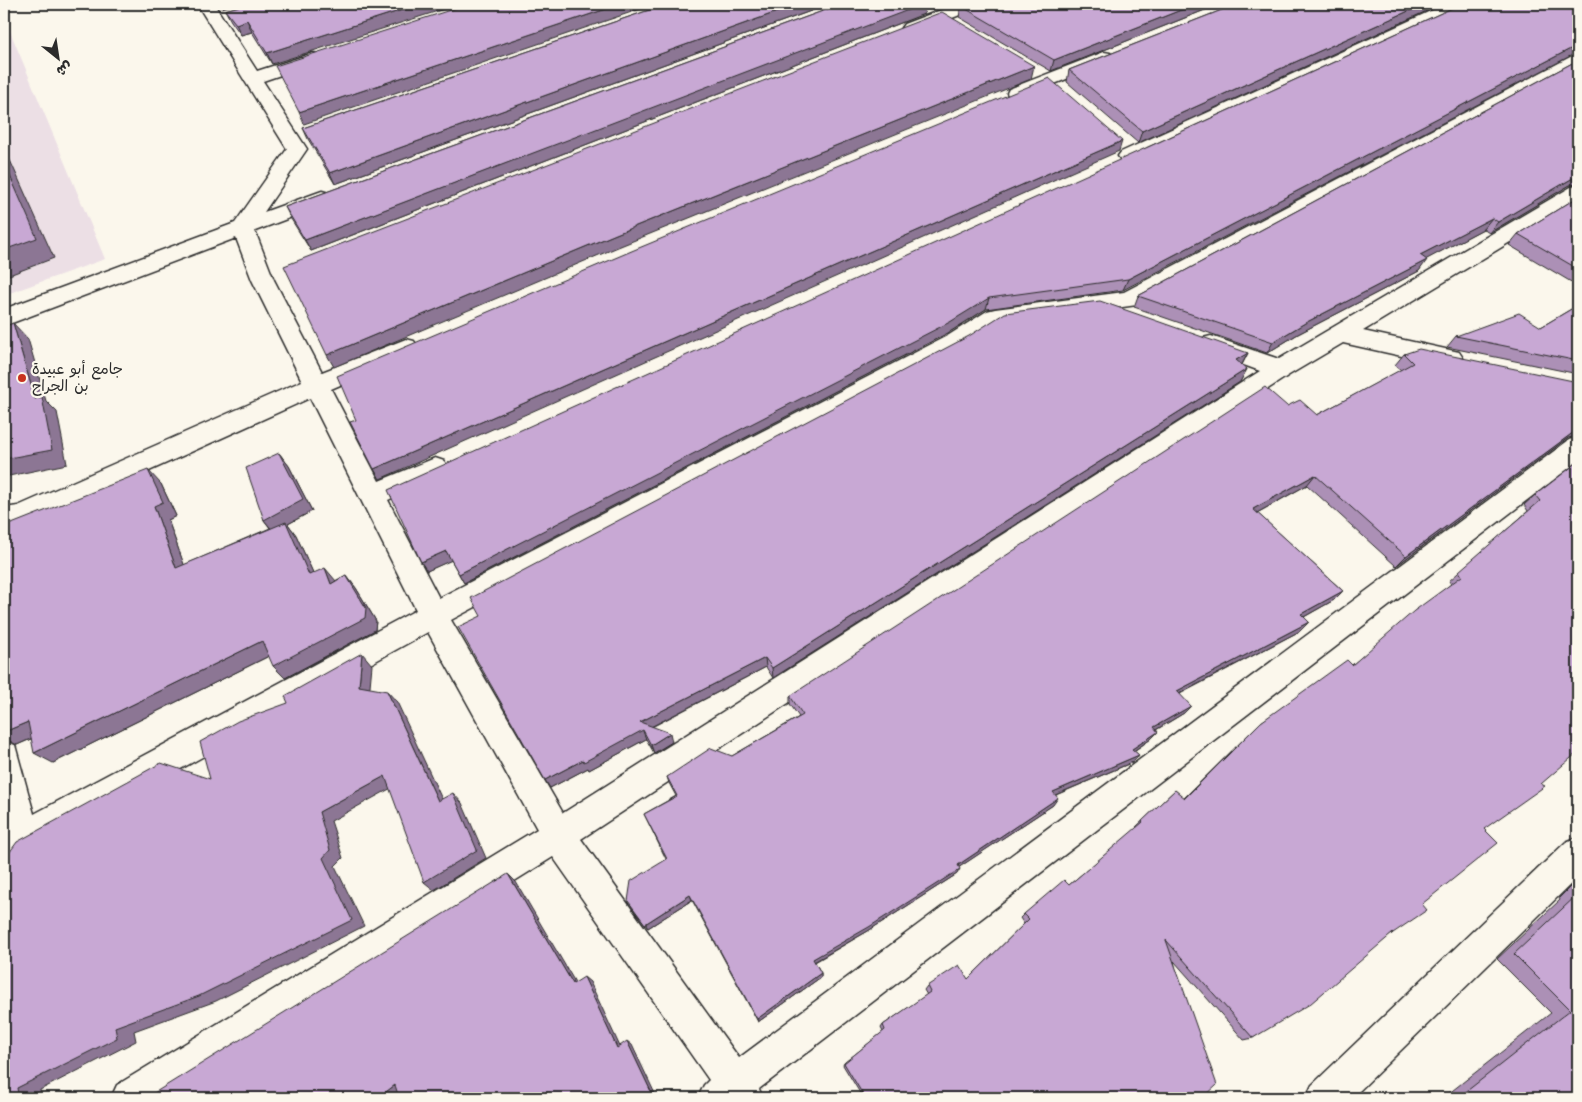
<svg xmlns="http://www.w3.org/2000/svg" width="1582" height="1102" viewBox="0 0 1582 1102" font-family="'Architects Daughter','Playpen Sans Arabic',sans-serif">
<style>
.built{fill:#ecdfe5}
.lines{fill:none;stroke-linecap:round;stroke-linejoin:round}
.minor-casing{stroke:#2b2b2b;stroke-width:3}
.minor{fill:#fbf7ec;fill-rule:evenodd}
.wall{fill:#ac90b6;stroke:#2b2b2b}
.shaded-wall{fill:#8c7694;stroke:#2b2b2b}
.building{fill:#c8a8d4;stroke:#2b2b2b}
.poi-dot{fill:#c8321e;stroke:#fbf7ec;stroke-width:2}
.labels{text-anchor:middle;stroke-width:4.5;stroke-linejoin:round;paint-order:stroke}
.poi-label{font-size:15px;fill:#2b2b2b;stroke:#fbf7ec;text-anchor:start}
</style>
<rect width="100%" height="100%" fill="#fbf7ec"/>
<filter id="ink" filterUnits="userSpaceOnUse"><feTurbulence type="fractalNoise" baseFrequency=".02" numOctaves="2"/><feDisplacementMap in="SourceGraphic" scale="10" xChannelSelector="R" yChannelSelector="G"/><feConvolveMatrix kernelMatrix="1 2 1 2 8 2 1 2 1" color-interpolation-filters="sRGB"/></filter>
<g filter="url(#ink)">
<path class="built" d="M4,17L105,259L4,295Z"/>
<g class="lines">
<g class="minor-casing">
<path id="minor" d="M197,4H214L257,71L313,53L319,54L322,58L319,62L263,81L307,149L264,212L322,191L329,193L332,198L329,203L255,231L274,280L322,372L406,339L414,341L418,347L414,353L331,389L379,481L435,458L444,461L448,468L444,475L388,500L439,598L949,335L987,311L995,309L1124,292L1578,53V65L1137,305L1001,324L965,347L451,620L563,813L1260,371L1203,350L1199,344L1203,338L1211,336L1279,359L1571,187L1578,186V201L1363,331L1459,352L1463,358L1459,364L1451,367L1343,343L1289,375L581,839L739,1058L1569,440L1578,437V461L759,1089L763,1098H698L704,1085L709,1080L553,857L165,1098H111L117,1085L537,829L428,632L36,849L16,877L4,882V837L7,833L4,821V741L15,745L34,814L416,610L310,398L30,525L4,530V508L18,506L302,381L252,280L236,238L4,326V309L235,223L287,149Z
M957,4H981L978,8L916,32H904L901,28L904,24Z
M1446,4H1468L1465,8L1135,160L1128,162L1121,160L1118,156L1121,152Z
M1104,52L1110,53L1113,57L1110,61L1023,97H1009L1007,93L1009,89Z
M1578,837V877L1352,1098H1306L1312,1085L1566,842Z"/>
</g>
<use href="#minor" class="minor"/>
</g>
<path class="wall" d="M247,4L272,64L252,32L241,35L231,21L225,10Z
M667,4H830L335,184L308,139L303,128Z
M842,4H928H926L924,14L311,251L291,219L285,207Z
M933,4H952L942,7Z
M967,4H1220L1051,71L959,17L961,6Z
M1237,4H1442L1138,143L1067,82L1069,70Z
M1461,4L1123,290L986,309L948,333L464,583L451,560L427,571L421,562L1148,147Z
M1578,60V185H1570L1489,233L1483,229L1426,259L1419,271L1298,334L1267,353L1134,307L1138,296Z
M1578,197V286L1509,245L1518,234Z
M1578,305V374L1447,347L1456,336L1541,327Z
M1248,353L1242,365L1247,369L1240,382L773,678L766,667L652,727L672,742L654,753L646,739L589,770L588,768L550,788L545,780Z
M1404,354L1568,438L1396,566L1307,485L1257,513L1343,591L1334,600L1304,617L1300,631L1180,694L1184,713L1156,730L1158,732L1151,739L1134,751L1139,755L1133,762L1056,795L1053,805L959,867L957,874L868,931L815,962L821,973V977L758,1022L692,900L648,928L631,906L666,859L644,814L676,796L669,783L667,777L732,756L799,717L790,704V696L1287,406L1317,415L1401,370L1395,365Z
M279,453L289,466L312,511L288,524L296,535L313,573L335,581L346,575L356,588L376,621L375,630L285,678L269,656L53,763L31,739L17,745L4,740V527L161,484L176,516L168,520L184,565L270,528L264,520Z
M1578,462L1484,829L1422,904L1393,933L1253,1038L1244,1040L1174,961L1203,1098H863L843,1065L844,1063L883,1032L881,1028L883,1025L927,995L924,990L927,986L968,979L1024,924L1020,918L1024,914L1069,885L1137,828L1136,827L1175,790L1184,798L1261,722L1352,665L1451,584L1449,581L1528,511L1524,505L1535,495Z
M1578,879V1098H1443L1551,1013L1497,959L1560,900L1559,898Z"/>
<path class="shaded-wall" d="M219,4H239L221,8Z
M421,4H460L272,64L267,53Z
M621,4H655L304,124L299,112Z
M799,4H830L335,184L330,173Z
M921,4H928H926L924,14L311,251L305,240Z
M942,4H952L942,7Z
M1196,4H1220L1051,71L1054,60Z
M1424,4H1442L1138,143L1142,131Z
M247,20L252,32L241,35L236,24Z
M1578,45V52L1123,290L1128,279Z
M1034,66L1031,79L618,247L334,367L327,355L616,234Z
M1122,141L1119,151L380,479L374,469Z
M4,151L9,158L54,258L4,277Z
M1578,175V184L1570,185L1489,233L1498,222Z
M1492,218L1483,229L1412,267L1420,255Z
M1427,260L1419,271L1298,334L1267,353L1273,342L1305,323Z
M989,298L986,309L948,333L464,583L459,574Z
M13,323L28,339L46,401L57,412L67,464L4,477V459L35,399Z
M1248,353L1241,366L1236,360Z
M1247,369L1240,382L773,678L772,668Z
M1578,429V436L1568,438L1396,566L1406,556Z
M279,453L289,466L312,511L288,524L296,535L320,588L264,520Z
M148,470L161,484L176,516L168,520L190,581L176,568L154,506Z
M1315,475L1307,485L1246,519L1253,509Z
M446,551L452,560L427,571L421,562Z
M325,568L336,581L331,584Z
M346,575L356,588L376,621L375,630L285,678L273,666Z
M1343,591L1334,600L1293,623L1301,614Z
M1309,622L1300,631L1171,698L1177,691Z
M262,641L275,653L53,763L34,753Z
M362,653L372,665L369,697L359,686Z
M765,658L766,667L643,731L646,739L589,770L588,768L550,788L545,780L583,760L640,722Z
M387,691L397,702L447,810L438,801Z
M1191,706L1184,713L1147,735L1154,727Z
M28,722L46,732L17,745L4,738V732Z
M1158,732L1151,739L1126,756L1132,749Z
M670,733L672,742L654,753L651,745Z
M1139,755L1133,762L1048,798L1053,792Z
M385,776L395,786L331,821L343,858L335,866L364,926L216,1001L134,1031L136,1041L40,1090L41,1096L32,1098H4L17,1088L115,1027L323,858L319,812Z
M453,793L462,803L486,858L434,890L424,882Z
M1058,798L1053,805L955,870L958,865Z
M960,869L957,874L868,931L812,963L813,959Z
M508,874L516,882L579,989L573,984Z
M690,895L692,900L648,928L645,924Z
M821,973V977L758,1022L757,1019Z
M584,977L590,982L622,1051L617,1048Z
M627,1041L632,1045L657,1098H654Z
M395,1085L408,1088L394,1098H378Z"/>
<path class="building" d="M247,4H421L267,53L247,20L236,24L225,10Z
M469,4H621L299,112L275,66Z
M667,4H799L330,173L303,128Z
M842,4H924L305,240L285,207Z
M967,4H1196L1054,60L961,6Z
M1237,4H1424L1142,131L1069,70Z
M1461,4H1578V45L1128,279L989,298L950,322L459,574L446,551L421,562L388,490L1148,147Z
M942,12L1034,66L616,234L327,355L284,266Z
M1578,60V175L1498,222L1492,218L1420,255L1427,260L1305,323L1273,342L1138,296Z
M1049,78L1122,141L374,469L350,422L356,420L337,376L634,250Z
M4,162L37,238L4,250Z
M1578,197V269L1518,234Z
M1100,301L1248,353L1236,360L1247,369L772,668L765,658L640,722L670,733L651,745L643,730L584,762L583,760L545,780L458,627L481,616L471,598L969,336L1005,313Z
M1578,305V361L1456,336L1519,313L1541,327Z
M13,323L35,399L42,397L52,450L4,459V327Z
M1419,349L1578,382V429L1406,556L1315,475L1253,509L1343,591L1301,614L1309,622L1177,691L1191,706L1154,727L1158,732L1132,749L1139,755L1053,792L1058,798L958,865L960,869L869,927L813,959L821,973L757,1019L690,895L645,924L628,901L631,881L667,859L644,814L677,796L667,777L711,748L732,756L803,715L790,696L1265,387L1287,406L1300,400L1317,415L1413,363L1404,354Z
M279,453L303,499L264,520L246,468Z
M1578,462V752L1541,784L1545,786L1484,829L1498,843L1422,904L1427,910L1393,933L1310,1004L1253,1038L1166,940L1217,1085L1203,1098H865L844,1063L885,1030L883,1025L930,992L927,986L959,965L968,979L1029,919L1024,914L1064,880L1069,885L1143,822L1142,821L1175,790L1185,798L1261,722L1347,660L1352,665L1414,611L1462,576L1459,571L1540,501L1535,495Z
M148,470L163,502L154,506L176,568L286,522L309,575L325,568L331,584L346,575L366,608L365,618L273,666L262,641L34,753L28,722L4,732V527Z
M362,653L359,686L387,691L438,801L453,793L477,850L424,882L385,776L319,812L330,850L323,858L352,920L199,996L115,1027L117,1038L17,1088L18,1094L4,1098V860L17,842L161,763L210,779L200,742L238,721L288,703L285,696Z
M508,874L573,984L584,977L617,1048L627,1041L654,1098H399L395,1085L378,1098H146Z
M1578,891V1098H1458L1570,1010L1514,954L1578,894L1576,892Z"/>
</g>
<circle class="poi-dot" cx="22" cy="378" r="5"/>
<g class="labels">
<g class="poi-label">
<text x="32" y="374">جامع أبو عبيدة<tspan x="32" dy="17">بن الجراح</tspan></text>
</g>
</g>
<rect width="1582" height="1102" fill="none" stroke="#fbf7ec" stroke-width="20"/>
<rect x="10" y="10" width="1562" height="1082" fill="none" stroke="#2b2b2b" stroke-width="2" filter="url(#ink)"/>
<g transform="translate(58 58) rotate(150)" stroke="#fbf7ec" stroke-width="4" paint-order="stroke">
<path d="M0-4L9 19L0 12L-9 19Z" fill="#2b2b2b"/>
<text y="-8" font-size="14" font-weight="bold" text-anchor="middle" fill="#2b2b2b">ش</text>
</g>
</svg>
